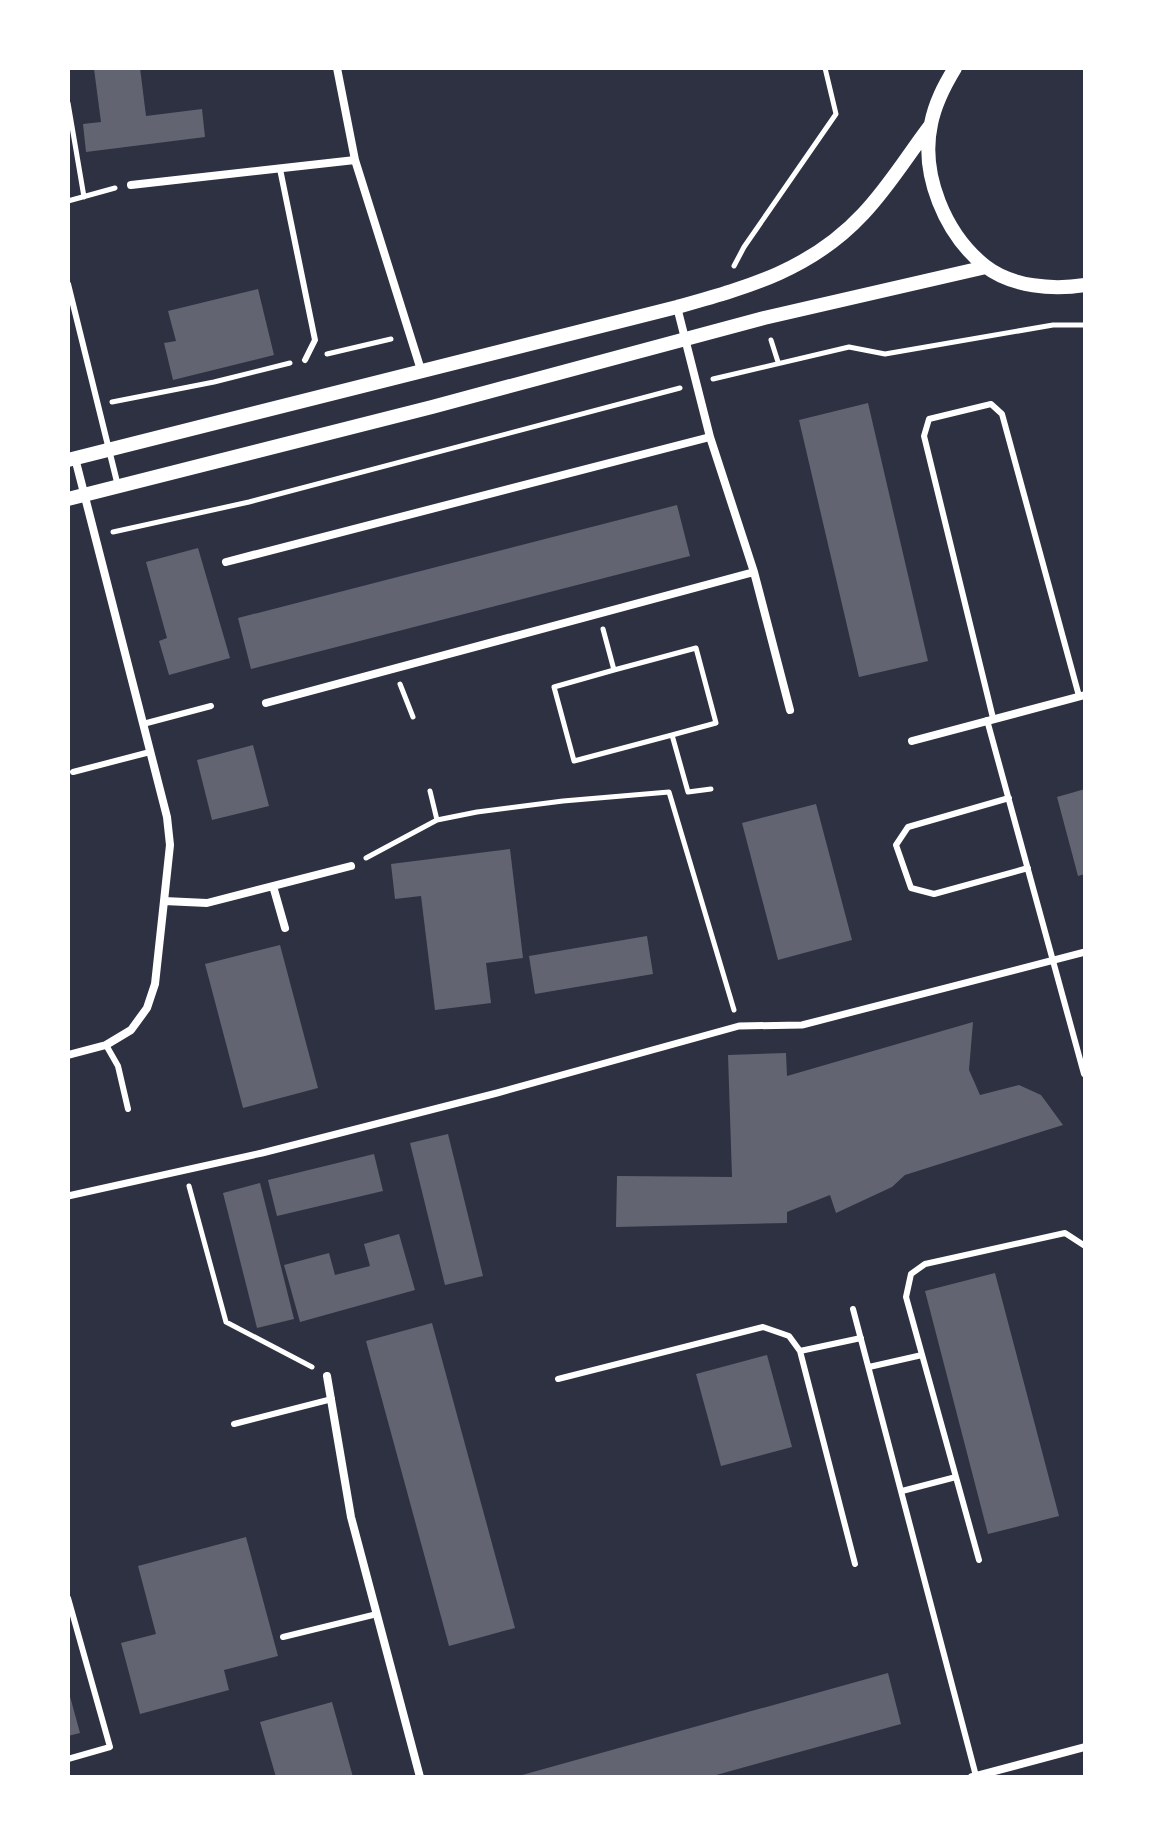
<svg xmlns="http://www.w3.org/2000/svg" width="1153" height="1845" viewBox="0 0 1153 1845" font-family="'Space Grotesk',sans-serif">
<style>
.building{fill:#626471}
.lines{fill:none;stroke-linecap:round;stroke-linejoin:round}
.path{stroke:#fff;stroke-width:5}
.service{stroke:#fff;stroke-width:6}
.pedestrian{stroke:#fff;stroke-width:7}
.minor{stroke:#fff;stroke-width:8}
.tertiary{stroke:#fff;stroke-width:14}
</style>
<rect width="100%" height="100%" fill="#2d3142"/>
<path class="building" d="M140,68L146,116L202,109L205,137L86,152L83,124L101,122L94,69Z
M258,289L274,355L173,380L164,343L176,341L168,311Z
M868,403L928,661L859,677L799,420Z
M677,505L690,556L251,669L238,618Z
M198,548L230,658L169,675L159,641L167,638L146,562Z
M253,745L269,806L212,820L197,760Z
M1085,789V874L1078,876L1057,797Z
M816,804L852,940L778,960L742,823Z
M510,849L523,958L486,963L491,1003L435,1010L421,896L395,899L391,864Z
M647,936L653,974L535,994L529,956Z
M280,945L318,1088L243,1108L205,964Z
M973,1022L969,1070L980,1095L1019,1085L1041,1095L1063,1125L905,1175L892,1187L836,1213L830,1195L787,1212V1223L616,1227L617,1176L732,1177L728,1055L786,1053L787,1076Z
M448,1134L483,1276L445,1285L410,1143Z
M374,1154L383,1191L277,1216L268,1180Z
M260,1183L294,1319L257,1328L223,1193Z
M399,1234L415,1290L300,1322L284,1265L329,1253L335,1275L370,1266L364,1244Z
M995,1273L1059,1516L988,1534L925,1291Z
M432,1323L515,1628L449,1646L366,1341Z
M767,1355L792,1447L721,1466L696,1374Z
M246,1537L278,1656L224,1670L229,1690L140,1714L121,1643L156,1634L138,1566Z
M888,1673L901,1724L709,1777H515Z
M68,1689L80,1733L68,1736Z
M332,1702L353,1777H276L260,1722Z"/>
<g class="lines">
<path class="path" d="M68,103L84,197
M68,201L115,188
M734,266L744,247L836,114L825,68
M771,340L778,362
M327,354L391,339
M713,379L849,347L885,354L1053,325H1085
M112,402L214,382L290,363
M113,532L249,502L680,388
M603,629L614,670L554,687L574,761L672,735L688,792L711,789
M614,670L696,648L716,723L672,735
M400,684L413,717
M430,791L437,820
M366,858L437,820L477,812L563,801L669,792L734,1010
M189,1186L226,1322L312,1367"/>
<path class="service" d="M280,169L315,340L305,360
M68,284L118,486
M993,718L924,436L929,419L991,404L1002,414L1079,696
M987,720L1084,1074
M143,724L211,706
M73,772L150,752
M1009,798L908,827L896,845L911,888L934,894L1028,868
M106,1045L118,1066L128,1109
M853,1309L976,1776
M800,1351L861,1338
M869,1367L922,1355
M558,1379L763,1327L789,1336L800,1351L855,1564
M234,1424L332,1399
M902,1491L956,1477
M979,1560L906,1297L911,1274L925,1264L1065,1233L1085,1246
M68,1598L110,1747L68,1759
M283,1637L377,1614"/>
<path class="pedestrian" d="M68,1196L262,1153L497,1093L739,1026L802,1025L1085,952"/>
<path class="minor" d="M337,68L355,160L421,370
M131,185L355,160
M677,307L710,437L754,572L790,710
M226,562L710,437
M266,703L754,572
M912,741L1085,695
M273,886L285,928
M164,901L207,903L351,866
M68,1055L106,1045L131,1030L147,1008L155,984L164,901L170,845L167,817L75,458
M327,1376L351,1517L420,1777
M972,1777L1085,1747"/>
<path class="tertiary" d="M955,68C944,86 935,103 931,124C920,174 945,234 985,266C1012,287 1053,290 1085,285
M68,460L677,307C748,287 811,270 863,214C888,188 908,155 930,126
M68,499L432,407L764,318L986,267"/>
</g>
<rect width="1153" height="1845" fill="none" stroke="#ffffff" stroke-width="140"/>
</svg>
